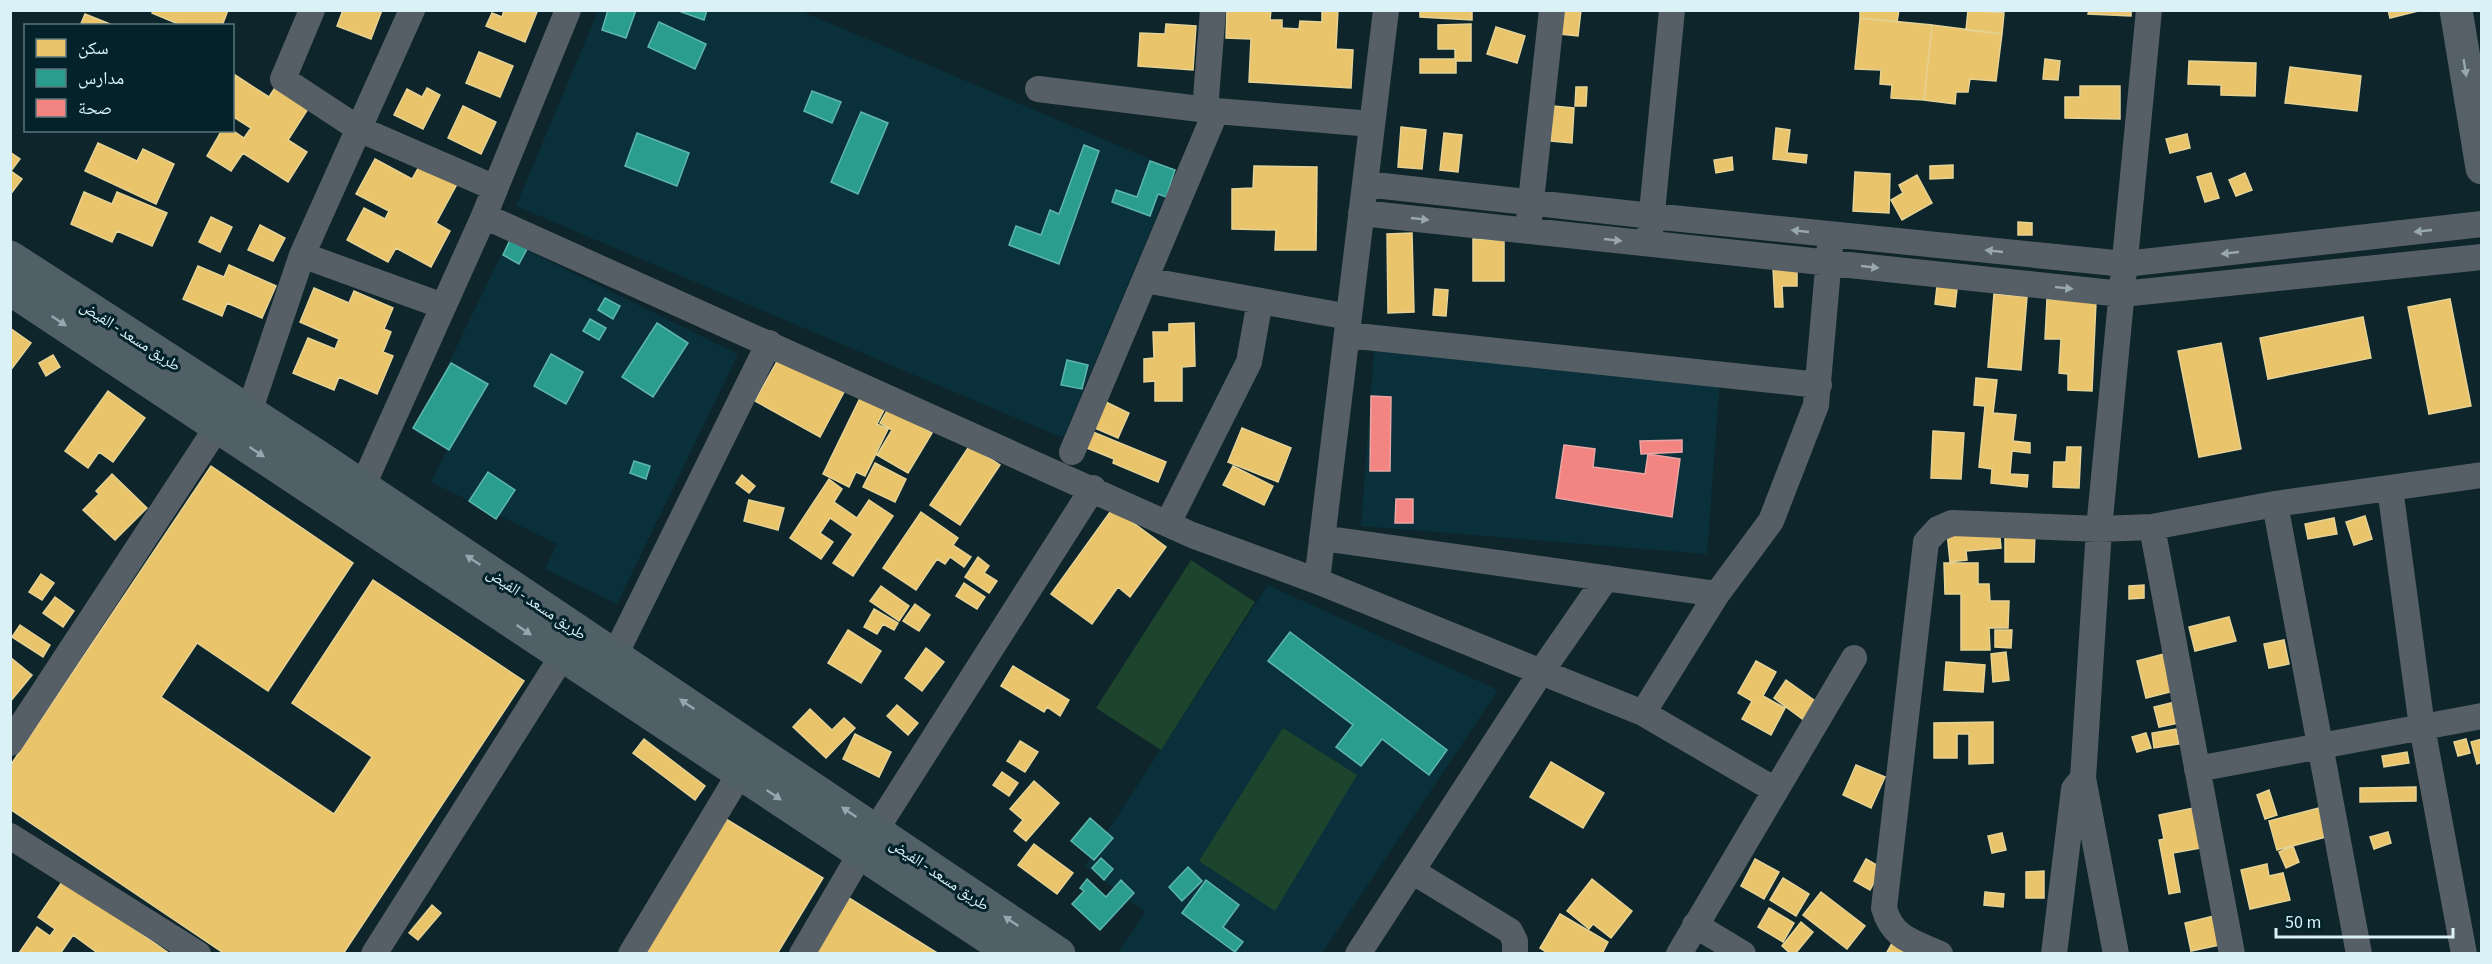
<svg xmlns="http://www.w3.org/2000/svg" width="2492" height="964" viewBox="0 0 2492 964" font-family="'Source Sans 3','Noto Naskh Arabic',sans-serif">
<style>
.built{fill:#0a313b}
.green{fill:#1d442c}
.homes{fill:#e9c46a;stroke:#e5d295;stroke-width:1.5}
.schools{fill:#2a9d8f;stroke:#5fb6ae;stroke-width:1.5}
.health{fill:#f28482;stroke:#eba5a5;stroke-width:1.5}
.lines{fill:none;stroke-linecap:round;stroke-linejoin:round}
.street{stroke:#565f65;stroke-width:26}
.secondary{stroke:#556067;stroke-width:33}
.primary{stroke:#515f66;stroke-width:33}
.oneway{fill:#98a8b0}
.oneway2{fill:#98a8ae}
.oneway3{fill:#96a8af}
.labels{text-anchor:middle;stroke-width:6;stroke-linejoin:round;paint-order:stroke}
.street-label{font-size:16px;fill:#dbf1f8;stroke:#03222a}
</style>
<rect width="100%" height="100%" fill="#0d252b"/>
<path class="built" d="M598,11H801L1176,170L1063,438L516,206Z
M508,241L738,354L617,604L545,569L557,544L431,482L448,448L415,432Z
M1374,351L1720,379L1707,554L1361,526Z
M1268,585L1498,690L1322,953H1118L1145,912L1085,866Z"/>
<path class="green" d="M1191,560L1255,602L1161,750L1096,708Z
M1283,728L1357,775L1275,911L1199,861Z"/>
<path class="homes" d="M153,10H228L222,26H183L152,13Z
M343,10H382L371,39L337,26Z
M504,10L537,12L525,42L486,26L492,13L502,17Z
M1227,10H1271L1270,20H1282V28L1299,29L1300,21L1322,22V10H1338L1336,49L1353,50L1351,88L1249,82L1251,39L1226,38Z
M1420,10H1472V20L1420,17Z
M1563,10H1581L1578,36L1560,34Z
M1860,10H1899L1897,22L1860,18Z
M1968,10L2004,13L2002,34L1966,30Z
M2089,10H2131V16L2088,14Z
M2388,10H2422L2390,18Z
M85,14L115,26H80Z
M1860,18L1932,25L1924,100L1891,98L1892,85L1880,84L1881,70L1855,69Z
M1166,24L1196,26L1193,70L1138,66L1140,33L1165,34Z
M1471,24V61H1456V73H1420V59H1455V49H1438V25Z
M1932,25L2002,34L1996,81L1970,79L1968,92H1956L1955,104L1924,100Z
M1496,27L1525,36L1517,63L1487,54Z
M479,52L513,66L500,97L466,83Z
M2045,59L2060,61L2058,80L2043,79Z
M2189,61L2256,63L2255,96L2221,95V85L2188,84Z
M2290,67L2361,76L2357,111L2285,103Z
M235,75L269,97L280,80L313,101L288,140L307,152L288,182L243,153L231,171L207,156L222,130H232L244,138L251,128L232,116Z
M2080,86H2120V119L2065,118V97H2080Z
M1576,87H1587L1586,106H1575Z
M427,88L440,95L423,129L394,115L407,89L422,97Z
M463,106L496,122L481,154L448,138Z
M1553,106L1574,108L1572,143L1551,141Z
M1401,127L1426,130L1422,169L1398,167Z
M1776,128L1790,130L1787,153L1807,155L1806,163L1773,159Z
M1444,133L1462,135L1458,172L1440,170Z
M2187,134L2190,148L2170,153L2166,139Z
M98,143L137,161L143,149L174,164L156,204L85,171Z
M10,152L20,159L11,171L22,179L10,195Z
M1732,157L1733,170L1716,173L1714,160Z
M375,159L412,179L420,165L457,184L436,223L450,231L431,267L396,248L388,262L347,240L364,208L385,219L389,211L356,194Z
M1953,165V178L1930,179V166Z
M1254,166L1317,167L1316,250H1275L1276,230L1232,229V189L1253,188Z
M1855,172L1890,174L1889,213L1853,211Z
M2211,173L2219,198L2205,202L2197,177Z
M2245,173L2252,190L2236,196L2229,180Z
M1917,175L1932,203L1902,220L1891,200L1903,193L1899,185Z
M84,192L112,204L117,192L167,213L152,246L117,231L112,242L71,224Z
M211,217L232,227L220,252L199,242Z
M2018,222L2032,223V235H2018Z
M260,225L285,238L273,261L248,250Z
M1412,233L1414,312L1388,313L1387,234Z
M1473,239L1504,240V281H1473Z
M229,265L276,286L262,318L227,303L222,316L183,299L198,266L224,277Z
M1797,267V286H1782L1783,307H1775L1773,268Z
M1937,286L1957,289L1955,307L1935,304Z
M314,288L349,303L354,291L393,308L384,329L391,332L383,352L393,356L377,394L339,377L334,390L293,373L308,338L335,349L339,339L300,322Z
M1435,289L1448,290L1446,316L1433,315Z
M1994,294L2027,297L2021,370L1988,367Z
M2047,299L2096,302L2092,391L2068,390V374L2059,373L2061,339H2045Z
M2450,299L2471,406L2429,414L2408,307Z
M2363,317L2371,358L2268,379L2260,338Z
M1194,323L1195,366L1182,367V401H1155V381L1144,382V359L1154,358L1153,332H1169V324Z
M10,328L31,343L10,371Z
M2221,343L2241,449L2199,457L2178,351Z
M53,355L60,367L46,376L39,363Z
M780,356L844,392L820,437L755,401Z
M1976,378L1997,380L1993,413L2016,415L2013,441L2030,443V453L2012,451L2010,474L2028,475L2027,487L1991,483L1992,469L1979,467L1985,406L1974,405Z
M108,391L145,418L113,462L99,452L88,468L65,451Z
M861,396L885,408L877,424L888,429L865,476L856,472L849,487L823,474Z
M1106,402L1129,413L1118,438L1095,428Z
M889,407L932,433L908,473L877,455L892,430L880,423Z
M1242,428L1291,448L1278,482L1228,462Z
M1933,431L1964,433L1961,479L1931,478Z
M1093,432L1166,462L1158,482L1113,463L1114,459L1087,448Z
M970,445L1000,465L960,525L930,505Z
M2067,447H2081L2079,488L2053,487L2054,462H2066Z
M875,463L906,479L895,502L863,487Z
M211,466L353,563L268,691L197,643L161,697L334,814L372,757L292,703L373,580L524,681L343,954H225L10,809V766Z
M1233,466L1273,486L1264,505L1223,485Z
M112,474L147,508L115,540L83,510L99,494L96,491Z
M742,475L755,486L749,493L736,483Z
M829,479L842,489L834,502L857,518L869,500L893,516L853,576L833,563L853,534L830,518L820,533L833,542L821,559L790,538Z
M749,500L784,508L778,530L744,521Z
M1113,508L1166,547L1130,597L1118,587L1092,624L1051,594Z
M921,512L958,538L953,545L971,557L964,567L950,557L945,564L937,559L916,590L883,568Z
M2365,516L2372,539L2354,545L2346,522Z
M2334,518L2337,534L2308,539L2305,524Z
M1999,527L2001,548L1966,551L1967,560L1950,562L1947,532Z
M2005,530L2035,531L2034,562H2005Z
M978,557L989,566L984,573L997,581L989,593L965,577Z
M1944,563H1978V584H1989L1990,601H2009L2008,628H1989L1990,650H1961V594H1945Z
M41,574L54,583L42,600L29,592Z
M964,583L985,597L977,609L956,596Z
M2144,585V598L2129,599V586Z
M881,586L909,606L899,621L870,601Z
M55,597L74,611L63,627L43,613Z
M915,604L930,615L919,631L903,621Z
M874,609L898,623L894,630L883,624L877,634L864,627Z
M2229,617L2236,641L2195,651L2189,627Z
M20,625L50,645L43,657L12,637Z
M848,630L881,651L861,683L828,663Z
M1995,630H2012L2011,648L1995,647Z
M2284,640L2289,664L2269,668L2264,644Z
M926,648L944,662L922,691L905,678Z
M2006,652L2009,680L1993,682L1991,654Z
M2164,654L2174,691L2146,698L2137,661Z
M10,657L32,675L10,702Z
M1756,661L1776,672L1763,696L1785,708L1771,735L1742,719L1752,701L1738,693Z
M1946,662L1985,665L1983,692L1944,690Z
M1013,666L1069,700L1060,716L1047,707L1044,712L1001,686Z
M1786,680L1818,703L1805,721L1774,698Z
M2175,702L2179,723L2159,727L2154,707Z
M897,705L918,723L908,735L887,716Z
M810,709L832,730L844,718L855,728L826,758L793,727Z
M1993,722V763L1969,764V734H1957V758H1934V723Z
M2176,729L2179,744L2154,748L2152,733Z
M2146,733L2151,748L2137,752L2132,737Z
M855,734L891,752L879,777L843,759Z
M644,739L705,786L695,800L633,753Z
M2466,739L2470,753L2458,756L2454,742Z
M2482,739V762L2477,764L2471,742Z
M1020,741L1038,752L1025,772L1007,761Z
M2407,752L2409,763L2384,767L2382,756Z
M1551,762L1604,793L1583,828L1530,797Z
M1856,765L1885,777L1871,808L1843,795Z
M1002,772L1018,783L1009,796L993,785Z
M1034,781L1059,803L1026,841L1014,831L1023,820L1010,809Z
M2416,787V801L2360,802V788Z
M2269,790L2277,815L2265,819L2257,795Z
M2194,808L2201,848L2173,853L2180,892L2169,894L2159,840L2164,839L2159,815Z
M2319,808L2326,837L2277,850L2269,821Z
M721,816L823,878L777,954H637Z
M2388,832L2391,843L2374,849L2370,837Z
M2002,833L2006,850L1992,853L1988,836Z
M1034,844L1073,873L1057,894L1018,865Z
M2293,846L2299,862L2286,868L2279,852Z
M1755,859L1779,872L1764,899L1741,886Z
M1866,859L1882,868L1870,890L1854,881Z
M2267,864L2269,876L2283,873L2290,900L2250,909L2241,870Z
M2044,871V898H2026V872Z
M1783,878L1809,894L1796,916L1770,900Z
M64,879L170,954H99L73,935L60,954L19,953L37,927L50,936L55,929L38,917Z
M1592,879L1632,911L1611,938L1593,924L1589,929L1567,911Z
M1821,892L1865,926L1847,949L1803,915Z
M1985,892L2004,894L2003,907L1984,905Z
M849,898L939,954H815Z
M432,905L441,913L418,940L409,933Z
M1769,908L1794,923L1783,942L1758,927Z
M1560,914L1608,942L1602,954H1549L1540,948Z
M2214,916L2220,945L2191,951L2185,923Z
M1801,922L1813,932L1795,954H1791L1782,946Z
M1895,938L1914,954H1886Z"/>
<path class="schools" d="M608,10H636L626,38L602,30Z
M676,10H707L704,20Z
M659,22L706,44L695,69L648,47Z
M812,91L841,102L832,123L804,111Z
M861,112L888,123L858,194L831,182Z
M637,133L689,153L677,186L625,166Z
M1084,145L1099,151L1059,264L1009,245L1016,226L1041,235L1050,210L1059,214Z
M1150,161L1175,170L1166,197L1158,194L1150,216L1112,202L1116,190L1137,197Z
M511,238L528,247L519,264L503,255Z
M605,298L620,306L613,319L598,310Z
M590,319L606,328L599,340L583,331Z
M657,323L688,343L653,397L622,377Z
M551,354L583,372L566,404L534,386Z
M1067,360L1088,365L1082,389L1061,385Z
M451,363L488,384L449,450L413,428Z
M634,461L650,466L646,479L630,473Z
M488,472L515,490L496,519L469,501Z
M1290,632L1447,750L1429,775L1382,739L1361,766L1336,747L1353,725L1268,661Z
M1090,818L1113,838L1094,860L1071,841Z
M1101,858L1113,869L1104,880L1092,868Z
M1188,867L1202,881L1182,901L1169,887Z
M1087,879L1106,897L1121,880L1134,893L1100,930L1072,904L1084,891L1080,888Z
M1206,880L1239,905L1223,927L1243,942L1235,952L1182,913Z"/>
<path class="health" d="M1371,396L1391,397L1390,471H1370Z
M1682,440V452L1641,454L1640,441Z
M1564,445L1595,449L1593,467L1645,474L1648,454L1680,459L1672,517L1556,498Z
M1396,499H1413V523H1395Z"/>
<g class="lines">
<path class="street" d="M312,10L283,79L359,129L495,188
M1038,89L1216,111L1372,124
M1205,110L1213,10
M1365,184L1652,216L2125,264L2482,224
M1361,213L2122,294L2482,257
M484,216L1192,535L1317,581L1541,672L1358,954
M1529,219L1552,10
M1650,232L1672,10
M302,255L443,306
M1145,280L1349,317
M1347,335L1819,385
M249,412L302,255L412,10
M1072,452L1216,111
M2390,488L2422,727L2464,954
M355,503L484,216L568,10
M2275,504L2482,475
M1168,523L1249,362L1260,301
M2152,527L2232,954
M1322,538L1717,594L1771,521L1816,405L1830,246
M1606,578L1541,672L1643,713L1717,594
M1317,581L1386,10
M607,671L769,343
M1643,713L1775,790
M10,743L218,426
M2197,769L2482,716
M2083,778L2116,954
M10,836L198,954
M1412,871L1510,931L1515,941V954
M1695,925L1743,954
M374,954L563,655
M631,954L740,773
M802,954L861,853L1093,488
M1679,954L1854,658
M1940,954C1913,942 1892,938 1884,908L1926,542L1938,529L1952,523L2099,529L2152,527L2275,504L2359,954
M2054,954L2074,789L2083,778L2099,529L2149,10"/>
<path class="secondary" d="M2456,10L2482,168"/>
<path class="primary" d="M10,257L316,455L1059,954
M10,289L1013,954"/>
</g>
<defs><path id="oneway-solid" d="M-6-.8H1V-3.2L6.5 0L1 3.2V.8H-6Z" transform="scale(1.5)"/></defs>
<use class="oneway" href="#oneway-solid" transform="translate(2465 68) rotate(81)"/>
<g class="oneway2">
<use href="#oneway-solid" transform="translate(1420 219) rotate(6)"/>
<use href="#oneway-solid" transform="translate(1800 231) rotate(-174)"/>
<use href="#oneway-solid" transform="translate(2423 231) rotate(174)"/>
<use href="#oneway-solid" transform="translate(1613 240) rotate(6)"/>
<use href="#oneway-solid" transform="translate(1994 251) rotate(-174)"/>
<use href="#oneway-solid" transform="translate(2230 253) rotate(174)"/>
<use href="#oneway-solid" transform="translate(1870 267) rotate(6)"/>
<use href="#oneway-solid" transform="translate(2064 288) rotate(6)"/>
</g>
<g class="oneway3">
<use href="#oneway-solid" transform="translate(59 321) rotate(34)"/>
<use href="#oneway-solid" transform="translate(257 452) rotate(34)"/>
<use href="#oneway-solid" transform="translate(473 560) rotate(-146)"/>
<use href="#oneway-solid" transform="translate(524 630) rotate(34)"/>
<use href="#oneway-solid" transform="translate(687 704) rotate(-146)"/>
<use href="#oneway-solid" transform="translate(774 795) rotate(34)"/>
<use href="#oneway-solid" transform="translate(849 812) rotate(-146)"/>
<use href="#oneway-solid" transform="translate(1011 921) rotate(-146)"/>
</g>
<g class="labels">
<g class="street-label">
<text transform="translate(131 335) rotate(33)" y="6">طريق مسعد - الفيض</text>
<text transform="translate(537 603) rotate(34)" y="6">طريق مسعد - الفيض</text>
<text transform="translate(940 874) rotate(34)" y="6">طريق مسعد - الفيض</text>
</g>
</g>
<rect width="2492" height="964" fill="none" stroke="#dbf1f8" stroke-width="24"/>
<rect x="24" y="24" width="210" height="108" fill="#03222a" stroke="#59757c" stroke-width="1.5"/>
<rect x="36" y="39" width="30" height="18" fill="#e9c46a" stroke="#59757c" stroke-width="1.5"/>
<text x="78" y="54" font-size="18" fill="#dbf1f8">سكن</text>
<rect x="36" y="69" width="30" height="18" fill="#2a9d8f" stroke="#59757c" stroke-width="1.5"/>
<text x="78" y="84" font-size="18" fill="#dbf1f8">مدارس</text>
<rect x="36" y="99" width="30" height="18" fill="#f28482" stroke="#59757c" stroke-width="1.5"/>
<text x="78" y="114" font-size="18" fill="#dbf1f8">صحة</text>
<path d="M2276 928v9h177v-9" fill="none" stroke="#dbf1f8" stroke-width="3"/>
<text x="2285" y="928" font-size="18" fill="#dbf1f8" stroke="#03222a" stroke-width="4.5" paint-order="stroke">50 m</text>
</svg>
